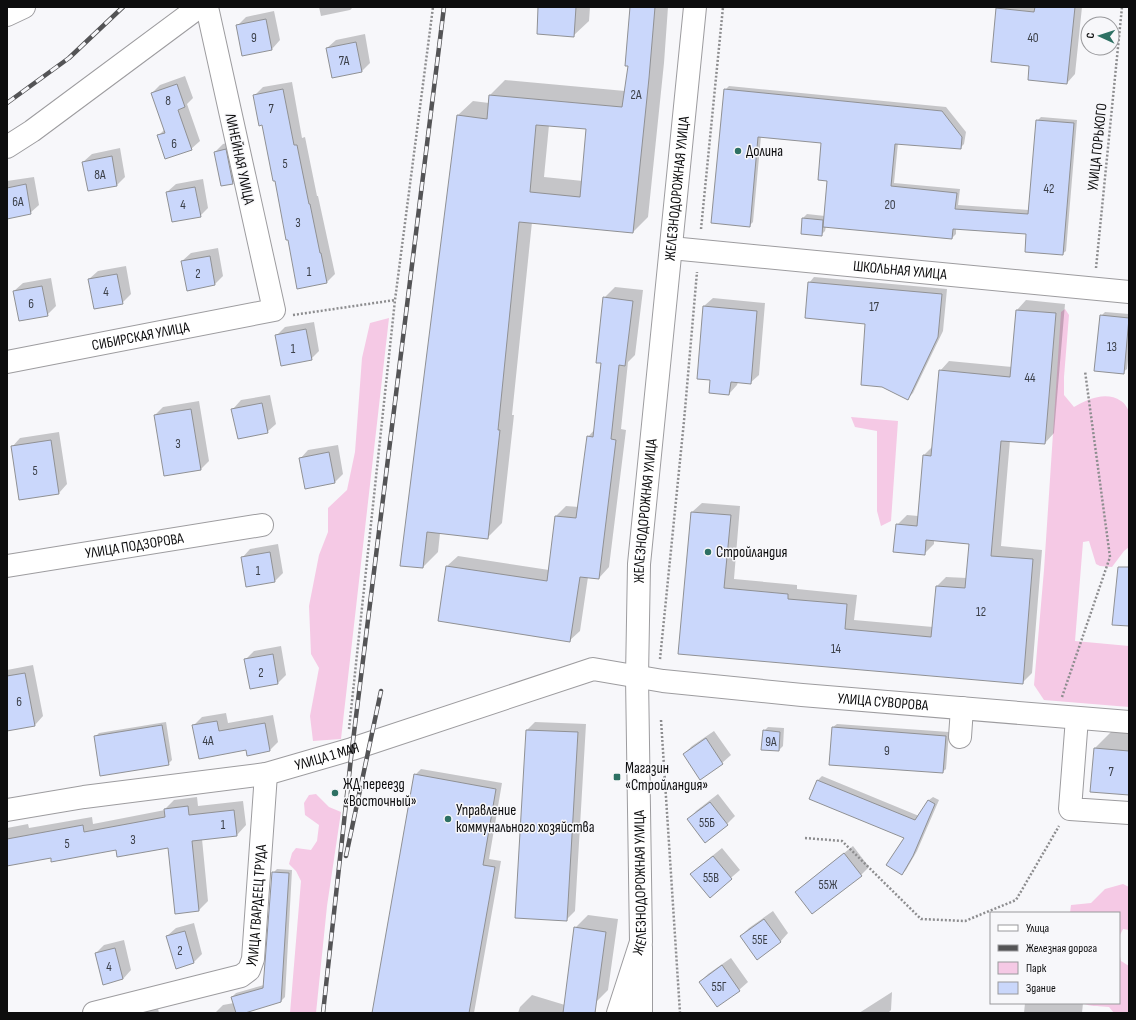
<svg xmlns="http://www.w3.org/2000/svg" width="1136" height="1020" viewBox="0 0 1136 1020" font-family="'Sofia Sans Condensed',sans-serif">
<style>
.green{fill:#f5c9e5}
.shadow{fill:#0003;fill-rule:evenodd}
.building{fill:#cad7fb;stroke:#909194;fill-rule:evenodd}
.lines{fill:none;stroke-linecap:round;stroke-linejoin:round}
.minor-casing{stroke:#9d9c9f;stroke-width:24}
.major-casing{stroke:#9d9c9f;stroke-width:24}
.path{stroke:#8d8d8f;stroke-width:2.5;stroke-dasharray:2 2;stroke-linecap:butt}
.minor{stroke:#fff;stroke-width:22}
.major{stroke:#fff;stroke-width:22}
.rail-casing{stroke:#545456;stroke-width:4.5}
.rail{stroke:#f7f7fa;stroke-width:3;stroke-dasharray:9;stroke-linecap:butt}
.poi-dot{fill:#2d7063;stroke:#f7f7fa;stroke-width:1.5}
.labels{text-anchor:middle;stroke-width:3;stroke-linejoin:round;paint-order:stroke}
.number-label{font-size:13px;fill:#3c4049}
.street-label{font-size:15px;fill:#0d0d0e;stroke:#f7f7fa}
.poi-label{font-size:15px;fill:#0d0d0e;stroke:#f7f7fa;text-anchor:start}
</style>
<rect width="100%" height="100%" fill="#f7f7fa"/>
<path class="green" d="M1065,309L1069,315L1064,377V395L1074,407C1088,399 1106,391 1121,401C1125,403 1127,408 1129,411V547L1124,551L1112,567L1100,566L1096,564L1089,541L1083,542L1075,641L1129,646V707L1044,700L1034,685L1044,570L1061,312Z
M389,318L341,739L313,741L310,716L319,668L311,654L309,606L319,555L328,532V508L347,490L355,452L362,358L370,323Z
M851,417L898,421L891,521L881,526L877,511V431L855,427Z
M316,794L329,807L341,812L327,906L316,1013H290L301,881L296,871L289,864L292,853L296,848L311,850L317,841L319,825L305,815L304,803L309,795Z
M1123,884L1129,887V930L1123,929L1119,937V913H1070L1071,905L1091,903L1105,889Z
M1119,952L1121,961L1129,966V1013H1114L1109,1007C1100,1006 1091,1007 1082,1003H1119Z"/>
<path class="shadow" d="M319,7H353L350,10L321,16Z
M539,7H590L589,21L573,36Z
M631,7H668L664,63L648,217L633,232L532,222L512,415H514L502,523L487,538L440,533L438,552L423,567L458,115L473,101L489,103L490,95L505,80L625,91L629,65ZM549,125L587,128L583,181L544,177Z
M999,7H1082L1075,74L1067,83L1030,65L997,9Z
M274,11L280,40L272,49L243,55L237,26L246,17Z
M365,34L370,63L362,71L333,77L327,48L336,40Z
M185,76L193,98L187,104L200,141L191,149L158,136L164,130L152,93L160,85Z
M292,82L302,138L305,137L317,196H318L335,274L327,282L288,239L263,124L254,96L263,87Z
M729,86L946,107L966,132L964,144L960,148L898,143L894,183L960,189L958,205L1029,210L1037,121L1041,117L1077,120L1066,251L1062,254L1027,233L956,228V234L952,238L826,226L825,231L821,235L803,218L807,214L825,216L828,180L822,142L761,136L753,222L749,226L725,90Z
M234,141L241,174L233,183L221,185L215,152L223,144Z
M120,148L125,177L117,185L83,162L92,154Z
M34,177L39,205L30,213L7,218V181Z
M203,179L208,208L200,216L167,192L176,184Z
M218,248L223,276L215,284L187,290L182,261L191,253Z
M126,266L131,294L122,303L89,279L98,271Z
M814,277L947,289L943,331L913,393L908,398L882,386L866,323L809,283Z
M51,278L56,306L47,315L14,291L23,283Z
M615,287L643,290L635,355L628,362L621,429L626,430L609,567L599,578L588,577L580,631L569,641L439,621L447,566L458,556L549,570L556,516L566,506L579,507L588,437L595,429L602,363L604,298Z
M713,298L765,303L759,375L750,383L738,382L737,385L729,394L711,379L704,306Z
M1026,300L1065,304L1054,433L1045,443L1010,440L1001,546L1042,550L1032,673L1022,683L680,653L692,512L702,503L740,506L734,579L797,585V589L857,595L854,620L933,627L937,586L946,577L967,578L970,543L934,540V544L924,554L897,525L907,515L918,516L924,455L933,446L940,371L949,361L1012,367L1017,310Z
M1105,312L1129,314V352L1127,369L1123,372L1101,316Z
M314,322L319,351L311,359L276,336L285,327Z
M270,395L276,424L267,432L233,409L241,400Z
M199,401L209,461L201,469L155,415L163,407Z
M59,432L67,484L59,493L20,499L12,447L20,438Z
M338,445L343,474L335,482L300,459L308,450Z
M278,544L283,573L275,581L242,558L250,549Z
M281,646L286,675L278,683L250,688L245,660L254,651Z
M33,665L43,716L35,725L7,730V670Z
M226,713L228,723L273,715L278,742L270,750L247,749L193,726L202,717Z
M166,722L172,760L168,764L95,737L99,733Z
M535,722L586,724L575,911L566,920L516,917L527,730Z
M837,724L949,732L946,769L942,772L833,727Z
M1119,724L1129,725V794L1095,748Z
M768,727L784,728L783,746L779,750L764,731Z
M714,731L731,755L722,763L684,754L692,746Z
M421,769L502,783L489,859L501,861L474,1013H373L415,775Z
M822,776L919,816L929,800L933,797L939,800L917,851L906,870L902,874L905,837L818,780Z
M718,794L735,816L727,824L688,820L696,811Z
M197,797L198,806L243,801L246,825L237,835L202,839L208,901L199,910L176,913L169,847L117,849L51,857L7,865V828L28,824L29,828L92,817L93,824L165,810V809L174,800Z
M853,846L869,867L861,875L796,892L805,884Z
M722,848L740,870L710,896L700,866Z
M277,869L292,870L285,997L281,1001L244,1013H215L223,1005L234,1003L232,997L236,993L264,985L273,873Z
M773,911L788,933L780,942L741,936L749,928Z
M588,915L618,919L608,990L596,1002L589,1013H518L520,1007L532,995L565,1005L575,928Z
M194,923L202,954L194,962L167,936L176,928Z
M124,940L131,970L123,979L104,983L96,953L104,945Z
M731,958L748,982L739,990L717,1006L700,982L708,974Z
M892,992L891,1010L888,1013H859Z
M1025,1003H1083L1082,1013H1024Z
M157,1004L159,1013H123Z"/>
<path class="building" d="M538,7H576L574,37L537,34Z
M630,7H655L649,78L633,233L519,222L498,430H500L488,539L427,532L423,568L400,566L457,115L487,119L489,95L622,107L628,66H625ZM536,125L586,129L580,197L530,192Z
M1035,7H1075L1067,84L1028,80L1029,66L991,62L996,8L1034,12Z
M266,19L272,50L242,56L236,25Z
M356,42L362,72L332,78L326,48Z
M177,84L185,107L178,110L192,150L165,159L157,135L165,133L151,93Z
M283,89L294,145H297L309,204H310L320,253H321L327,283L297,289L288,240H286L275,181H273L262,125L259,126L253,95Z
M724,89L942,111L962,137L961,149L895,144L891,186L957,193L955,209L1028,214L1036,120L1074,123L1063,255L1025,252L1026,234L953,229L952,239L823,227L827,181L818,180L821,143L758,137L750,227L711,223Z
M226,149L233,184L221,186L214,152Z
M112,156L117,186L88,191L82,162Z
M26,184L31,214L7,219V188Z
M195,187L201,217L172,222L166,192Z
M802,218L823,220L822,236L801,234Z
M210,256L215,285L187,291L181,261Z
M117,274L123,304L94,309L88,279Z
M808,282L942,294L938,337L908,400L882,387L861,385L865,324L805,318Z
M42,286L48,316L19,321L13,291Z
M603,297L633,301L625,366L619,365L611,439L616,440L599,579L580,577L570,642L438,621L446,566L547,581L555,516L576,518L587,436L593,437L601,363H596Z
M703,306L757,311L751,384L731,382L729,395L709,393L710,380L697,379Z
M1016,310L1056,313L1045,444L1001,441L991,556L1033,559L1023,684L678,654L691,512L731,515L724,588L788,594V599L847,604L845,629L931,637L936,586L965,588L969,544L926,540L925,555L893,552L896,524L917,526L923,455L931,456L939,370L1010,377Z
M1100,315L1129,318L1124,374L1094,371Z
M306,329L312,360L281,366L275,335Z
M262,403L268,433L238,439L231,409Z
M191,409L201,470L164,476L154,415Z
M51,440L59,494L19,500L11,446Z
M329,452L335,483L305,489L299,458Z
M270,552L275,582L246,587L241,557Z
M1118,567H1129V626L1112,625Z
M273,654L278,684L250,689L244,659Z
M25,673L35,726L7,731V676Z
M217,721L219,731L265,723L270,751L247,756L246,750L199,759L192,725Z
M162,725L169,765L100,776L94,736Z
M832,727L946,736L943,773L829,765Z
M526,730L578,732L567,921L515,918Z
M763,730L780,732L779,751L761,750Z
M706,738L723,764L700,780L683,754Z
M1094,748L1129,751V795L1090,792Z
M414,774L496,789L483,865L495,867L469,1013H372Z
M817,780L915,820L928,800L935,804L913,856L902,875L886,865L904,838L809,799Z
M710,802L728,825L705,843L687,819Z
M188,806L189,815L234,810L237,836L192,841L199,911L175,914L168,848L117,857L116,850L51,862V858L7,866V839L83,825L84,832L165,817L164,809Z
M844,853L862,876L812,914L795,892Z
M713,856L732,879L710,898L690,874Z
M272,872L289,873L281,1002L245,1013H236L231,997L263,988Z
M764,919L781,942L757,960L740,936Z
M574,927L606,932L595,1013H563Z
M185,931L194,963L176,969L166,936Z
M115,948L123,979L103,985L95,953Z
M722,965L740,991L717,1007L699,982Z"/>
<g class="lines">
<g class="minor-casing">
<g id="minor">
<path d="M7,15L24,7"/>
<path d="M7,147L32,131L199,7"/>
<path id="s1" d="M671,248L1129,292"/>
<path id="s2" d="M7,362L274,310L207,7"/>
<path id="s3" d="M7,566L262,525"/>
<path d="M1077,718L1070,809L1129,813"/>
<path d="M960,737L962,708"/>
<path id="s4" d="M7,810L84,797L266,774L352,749L593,669L663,681L802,695L1129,722"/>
<path id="s5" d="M94,1013L241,976L249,970L253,959L266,774"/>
<path d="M641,1013V948"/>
</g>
</g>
<g class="major-casing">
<g id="major">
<path id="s6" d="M618,1013L641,942L637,677L639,564L695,7"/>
</g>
</g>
<path class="path" d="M701,229L723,7
M1096,268L1122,7
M293,315L395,300
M660,659L684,421L697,272
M1062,697L1110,557L1085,371
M661,720L680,1013
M349,729L395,300L433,7
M805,838L842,841L921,919L965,921L1016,900L1059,826"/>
<use href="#minor" class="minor"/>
<use href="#major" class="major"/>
<g class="rail-casing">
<path id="rail" d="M7,103L69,58L123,7
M346,856L381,691
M323,1013L352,749L444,7"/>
</g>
<use href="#rail" class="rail"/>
</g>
<g class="poi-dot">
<circle cx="738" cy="151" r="4"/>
<circle cx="708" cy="552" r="4"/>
<rect x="613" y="773" width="8" height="8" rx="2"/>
<circle cx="335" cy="793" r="4"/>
<circle cx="448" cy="819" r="4"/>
</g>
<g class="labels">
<g class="number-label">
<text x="254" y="42">9</text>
<text x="1033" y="42">40</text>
<text x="344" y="65">7А</text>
<text x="636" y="99">2А</text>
<text x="168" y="105">8</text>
<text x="271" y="113">7</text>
<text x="174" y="148">6</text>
<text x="285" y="168">5</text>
<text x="100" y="179">8А</text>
<text x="1049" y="193">42</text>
<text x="18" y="206">6А</text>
<text x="183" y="209">4</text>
<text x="890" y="209">20</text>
<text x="298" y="227">3</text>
<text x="309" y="276">1</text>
<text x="198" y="278">2</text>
<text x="106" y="296">4</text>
<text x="31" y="308">6</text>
<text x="874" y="311">17</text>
<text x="1112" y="351">13</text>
<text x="293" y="353">1</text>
<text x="1030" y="382">44</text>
<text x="178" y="448">3</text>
<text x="35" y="475">5</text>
<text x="258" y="575">1</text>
<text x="981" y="616">12</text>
<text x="836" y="653">14</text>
<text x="261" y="677">2</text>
<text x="19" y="706">6</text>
<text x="208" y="745">4А</text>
<text x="771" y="746">9А</text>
<text x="887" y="755">9</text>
<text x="1111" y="776">7</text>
<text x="707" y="827">55Б</text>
<text x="223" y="829">1</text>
<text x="133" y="844">3</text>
<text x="67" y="848">5</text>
<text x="711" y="882">55В</text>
<text x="828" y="889">55Ж</text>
<text x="760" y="944">55Е</text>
<text x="180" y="955">2</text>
<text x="109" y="971">4</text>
<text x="719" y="991">55Г</text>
</g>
<g class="street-label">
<text transform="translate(1097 147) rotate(-84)" y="5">УЛИЦА ГОРЬКОГО</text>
<text transform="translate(240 159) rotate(78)" y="5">ЛИНЕЙНАЯ УЛИЦА</text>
<text dy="5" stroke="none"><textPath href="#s6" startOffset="830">ЖЕЛЕЗНОДОРОЖНАЯ УЛИЦА</textPath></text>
<text dy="5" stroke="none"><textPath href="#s1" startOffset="230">ШКОЛЬНАЯ УЛИЦА</textPath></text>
<text dy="5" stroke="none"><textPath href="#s2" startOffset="136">СИБИРСКАЯ УЛИЦА</textPath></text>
<text dy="5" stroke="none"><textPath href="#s6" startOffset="506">ЖЕЛЕЗНОДОРОЖНАЯ УЛИЦА</textPath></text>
<text dy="5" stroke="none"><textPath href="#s3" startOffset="129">УЛИЦА ПОДЗОРОВА</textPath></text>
<text dy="5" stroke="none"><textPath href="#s4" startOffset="897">УЛИЦА СУВОРОВА</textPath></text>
<text dy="5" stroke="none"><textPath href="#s4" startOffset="325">УЛИЦА 1 МАЯ</textPath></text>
<text dy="5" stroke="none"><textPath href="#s6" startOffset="134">ЖЕЛЕЗНОДОРОЖНАЯ УЛИЦА</textPath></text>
<text dy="5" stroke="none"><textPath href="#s5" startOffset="227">УЛИЦА ГВАРДЕЕЦ ТРУДА</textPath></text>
</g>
<g class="poi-label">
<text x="746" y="156">Долина</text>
<text x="716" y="557">Стройландия</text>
<text x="625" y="773">Магазин<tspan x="625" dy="17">«Стройландия»</tspan></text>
<text x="343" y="789">ЖД переезд<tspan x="343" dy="17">«Восточный»</tspan></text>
<text x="456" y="815">Управление<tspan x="456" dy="17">коммунального хозяйства</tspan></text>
</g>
</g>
<rect width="1136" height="1020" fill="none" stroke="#0d0d0e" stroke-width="16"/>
<rect x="990" y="912" width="130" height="92" fill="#f7f7fa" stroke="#99999c"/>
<rect x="998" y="925" width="20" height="6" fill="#ffffff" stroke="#99999c"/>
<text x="1026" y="932" font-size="12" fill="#0d0d0e">Улица</text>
<rect x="998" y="945" width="20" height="6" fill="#545456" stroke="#99999c"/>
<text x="1026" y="952" font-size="12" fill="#0d0d0e">Железная дорога</text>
<rect x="998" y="962" width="20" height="12" fill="#f5c9e5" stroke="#99999c"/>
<text x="1026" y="972" font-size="12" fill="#0d0d0e">Парк</text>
<rect x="998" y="982" width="20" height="12" fill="#cad7fb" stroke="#99999c"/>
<text x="1026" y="992" font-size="12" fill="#0d0d0e">Здание</text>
<g transform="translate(1100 36) rotate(273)"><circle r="19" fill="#f7f7fa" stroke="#99999c"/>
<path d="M0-3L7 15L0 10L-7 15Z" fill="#2d7063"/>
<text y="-6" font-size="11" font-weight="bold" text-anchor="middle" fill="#0d0d0e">С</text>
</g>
</svg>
